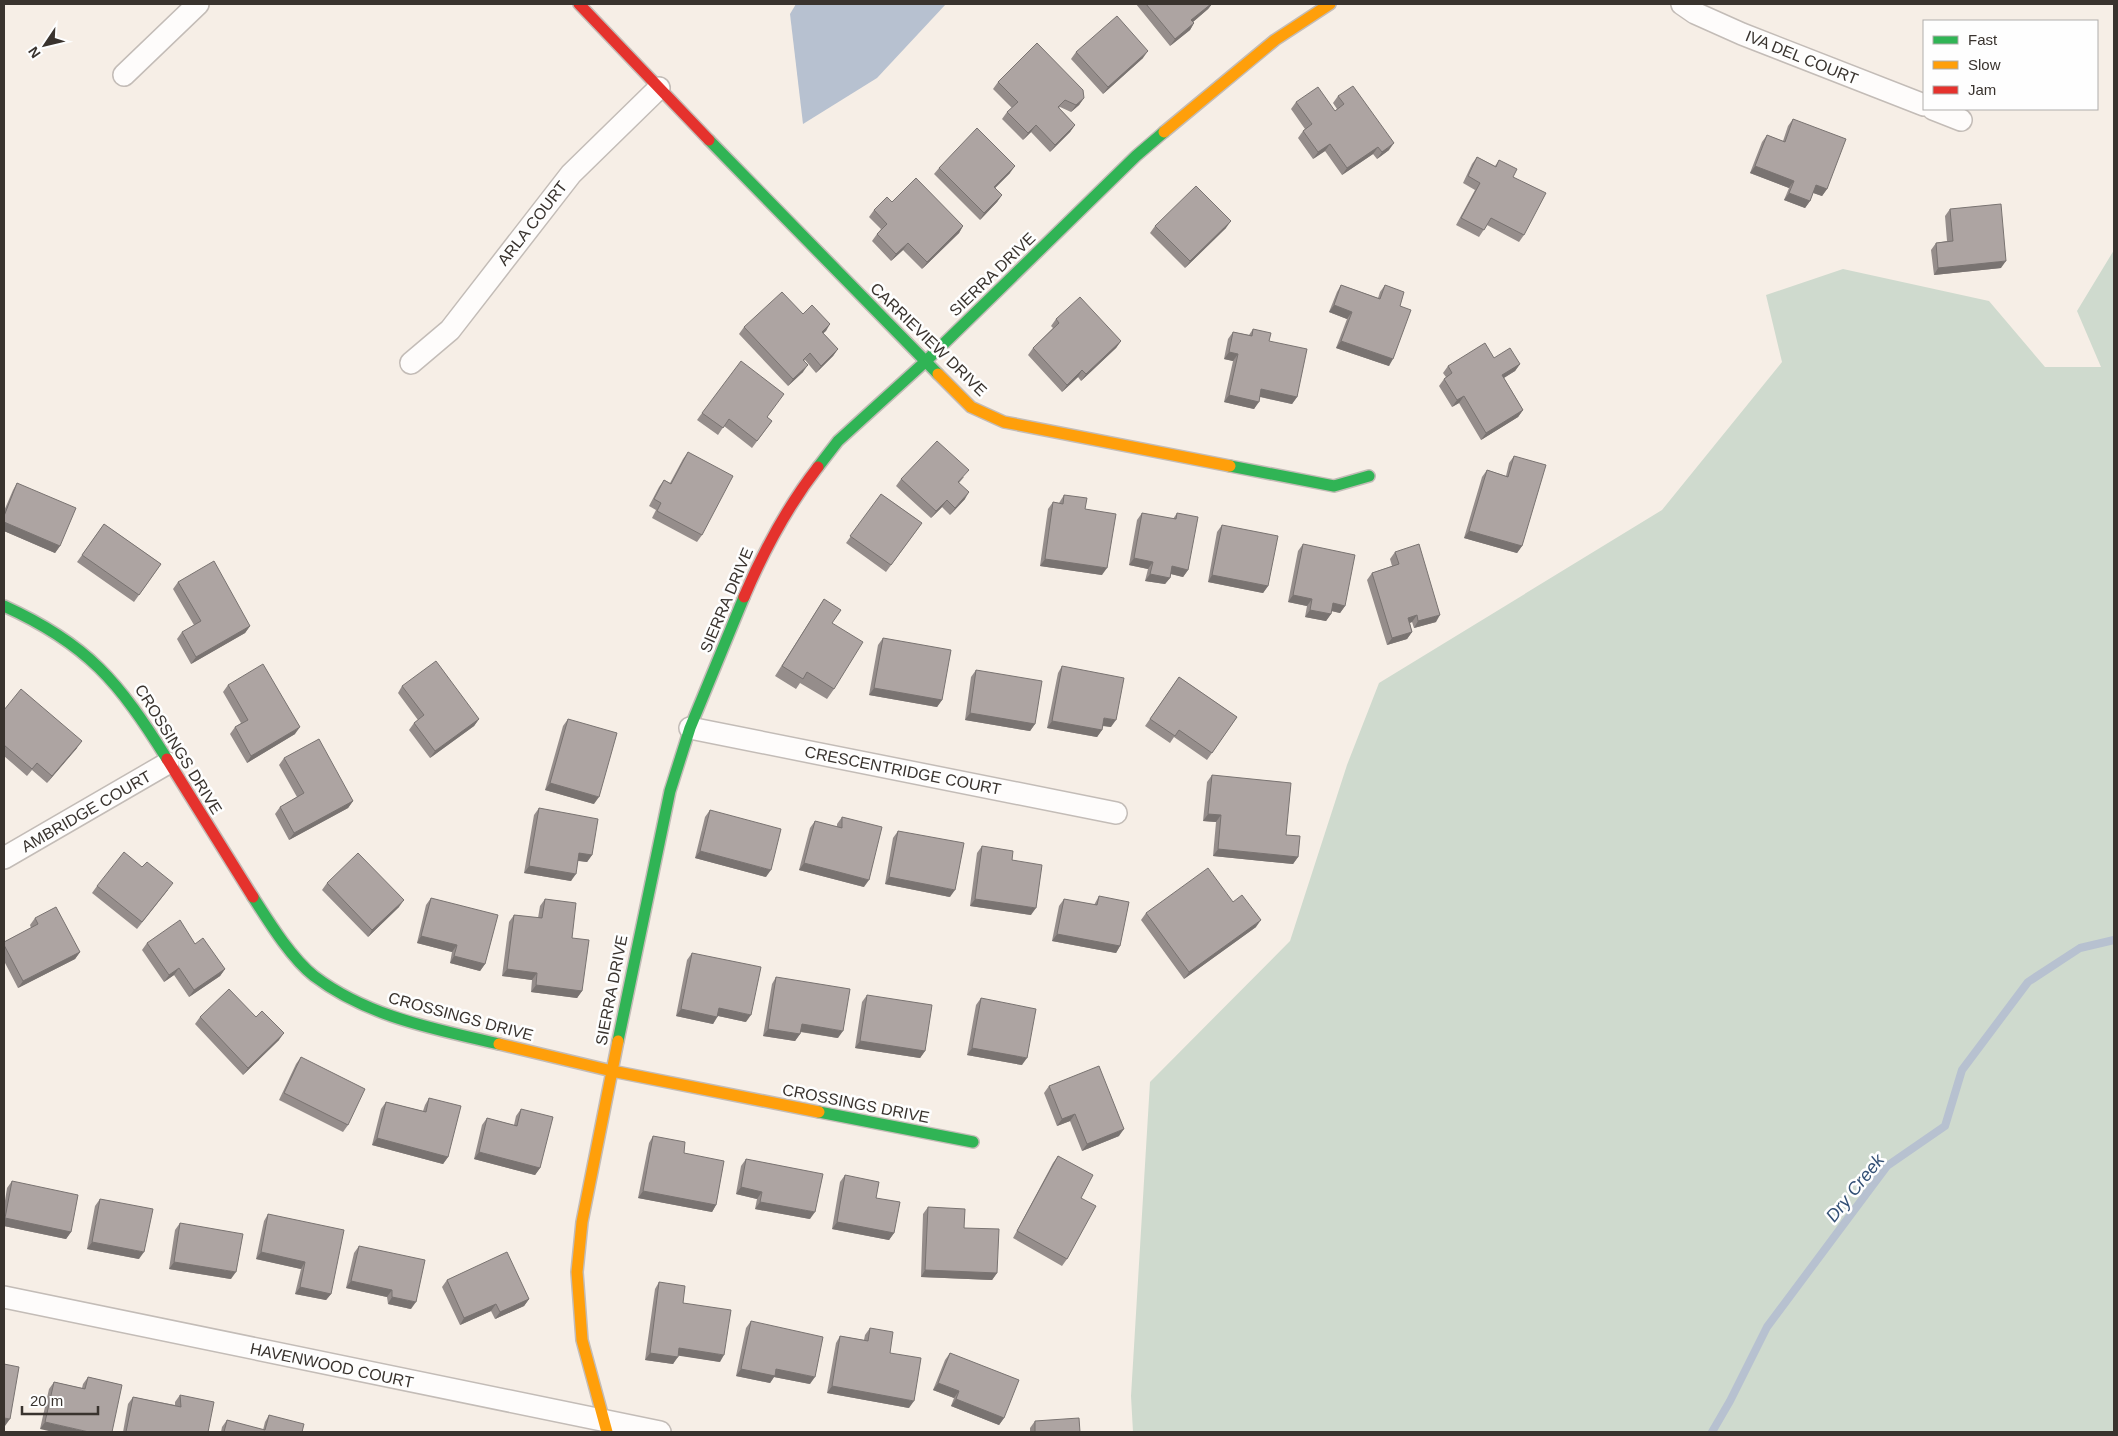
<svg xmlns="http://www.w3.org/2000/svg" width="2118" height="1436" viewBox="0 0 2118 1436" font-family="Helvetica,sans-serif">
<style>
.green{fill:#cfdace}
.water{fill:#b7c1d0}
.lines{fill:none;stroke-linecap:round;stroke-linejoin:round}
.stream{stroke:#b7c1d0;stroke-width:8}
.street-casing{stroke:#c3bcb7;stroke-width:24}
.fast-casing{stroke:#c3bcb7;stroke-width:14}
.slow-casing{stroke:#c3bcb7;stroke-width:14}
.jam-casing{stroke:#c3bcb7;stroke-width:14}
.street{stroke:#fefcfb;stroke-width:21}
.fast{stroke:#30b455;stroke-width:11}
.slow{stroke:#ff9f0a;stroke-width:11}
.jam{stroke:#e5322d;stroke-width:11}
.wall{fill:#958d8b}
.shaded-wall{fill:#797371}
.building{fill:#ada4a2;stroke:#797371}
.labels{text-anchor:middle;stroke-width:5;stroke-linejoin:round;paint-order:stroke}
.street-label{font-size:16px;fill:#39332e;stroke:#fefefe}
.water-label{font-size:18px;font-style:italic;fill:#335075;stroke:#fefefe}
</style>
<rect width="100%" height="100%" fill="#f6eee6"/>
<path class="green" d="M2114,250V1432H1133L1131,1396L1150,1082L1290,941L1347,765L1379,683L1662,510L1782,362L1766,295L1843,269L1989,301L2045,367H2101L2077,311Z"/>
<path class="water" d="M796,4H946L877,78L803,124L790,14Z"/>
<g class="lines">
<path class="stream" d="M1712,1432L1730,1401L1767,1327L1887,1166L1945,1126L1962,1070L2028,982L2080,948L2114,940"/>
<g class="street-casing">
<path id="street" d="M1682,4L1695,13L1742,34L1924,105
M124,75L198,4
M1933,109L1961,120
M411,363L450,330L571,174L659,88
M690,728L1116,813
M4,858L168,763
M4,1297L660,1432"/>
</g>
<g class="fast-casing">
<path id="fast" d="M709,140L938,374
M1230,466L1334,486L1369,476
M818,467L838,441L926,361L1136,156L1164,132
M4,606C88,644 119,682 167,759
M253,897C269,922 291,958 314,976C368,1017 435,1029 499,1044
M618,1041L670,791L690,728L744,597
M819,1112L973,1142"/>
</g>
<g class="slow-casing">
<path id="slow" d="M1164,132L1275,40L1330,4
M938,374L971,407L1004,422L1230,466
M499,1044L612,1071L819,1112
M607,1432L582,1340L577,1272L582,1222L618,1041"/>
</g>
<g class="jam-casing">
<path id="jam" d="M579,4L709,140
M744,597C764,550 787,507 818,467
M167,759L253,897"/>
</g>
<use href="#street" class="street"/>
<use href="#fast" class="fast"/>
<use href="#slow" class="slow"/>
<use href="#jam" class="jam"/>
</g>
<path class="wall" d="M1136,4H1212L1208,9L1193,22L1194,23L1190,30L1170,46Z
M1076,52L1143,58L1103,94L1071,59Z
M998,82L1084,98L1079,105L1071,112L1060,107L1059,108L1075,125L1070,132L1050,152L1031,132L1023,140L1002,119L1007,112L1012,108L993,89Z
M1338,96L1389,150L1377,159L1373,154L1342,175L1325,151L1313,159L1298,138L1303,131L1305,129L1291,109L1296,102L1335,111L1337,109L1333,103Z
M1793,119L1827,189L1822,196L1813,193L1810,201L1805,208L1784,200L1789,188L1750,173L1762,142L1767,135L1783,141L1788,126Z
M1477,157L1495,166L1499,160L1513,177L1524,235L1519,242L1487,225L1479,237L1456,225L1475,190L1463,183L1472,164Z
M939,168L1010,173L995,188L1002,195L997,202L980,220L934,174Z
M892,202L963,226L959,233L922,269L903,250L891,261L872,241L877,234L881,229L869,217L874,210Z
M1950,209L2001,268L1934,275L1931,250L1936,243L1947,241L1945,216Z
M1155,226L1226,228L1185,268L1150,233Z
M1341,285L1378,298L1380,292L1385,285L1400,306L1389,366L1336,348L1347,319L1329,312L1337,292Z
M803,314L830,324L823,333L838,349L833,356L816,373L805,360L804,361L803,372L788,386L739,334L744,327Z
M1056,319L1121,341L1116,348L1081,381L1078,377L1062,392L1028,355L1033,348L1053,328L1051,326Z
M1253,329L1269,341L1297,397L1292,404L1260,397L1254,409L1224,402L1233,361L1224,359L1228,339L1233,332L1249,335Z
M1494,358L1520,364L1515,371L1504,378L1523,410L1518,417L1481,440L1459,403L1452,407L1439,386L1444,379L1446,377L1443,373L1448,366Z
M702,413L767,417L772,421L752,448L724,426L718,435L697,420Z
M688,452L702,535L697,542L652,518L656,510L649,506L659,487L664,480L670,483L683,459Z
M1514,456L1522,546L1517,553L1464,538L1482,477L1487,470L1506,476L1509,463Z
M964,477L959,483L965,499L950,515L942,507L931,518L896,486L901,479Z
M17,483L60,546L55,553L4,531V511L13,490Z
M881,494L922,523L886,572L846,543Z
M1064,495L1085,509L1102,575L1040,566L1048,509L1053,502L1059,503Z
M1142,513L1173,519L1177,513L1188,570L1183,577L1171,574L1170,578L1165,584L1145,581L1148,569L1129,565L1137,520Z
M104,524L161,564L134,602L77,562Z
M1222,525L1268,586L1263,593L1208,582L1217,532Z
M1303,544L1345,606L1340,613L1331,611V614L1326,621L1305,617L1307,606L1288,602L1298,551Z
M1395,552L1436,622L1414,628L1412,622L1410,623L1412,632L1407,639L1387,645L1367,580L1372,573L1392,566L1390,559Z
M178,582L250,626L245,633L191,664L177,639L182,632L194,625L173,589Z
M824,599L832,623L834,689L827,699L800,683L796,689L775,676Z
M883,638L942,700L937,707L869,695L878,645Z
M1062,666L1111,727L1102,726V730L1097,737L1047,728L1058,673Z
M976,670L1035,724L1030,731L965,720L971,677Z
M1179,677L1237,717L1207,760L1174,737L1170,743L1145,726Z
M228,685L295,734L247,763L230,734L235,727L241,723L223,692Z
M402,686L479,719L474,726L430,758L409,730L414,723L418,720L398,693Z
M4,710L77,748L47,783L32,770L27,776L4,756Z
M568,719L594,804L545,790L563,726Z
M284,758L353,801L348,808L289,840L275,814L280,807L297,797L279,765Z
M1212,775L1286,835L1298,857L1293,864L1213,856L1216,822L1203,821L1207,782Z
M539,808L592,855L587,862L578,861L571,881L524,873L534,815Z
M710,810L766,877L695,858L705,817Z
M842,817L864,887L799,870L810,828L815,821L837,827V824Z
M898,831L950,897L885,884L893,838Z
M982,846L1012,860L1031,915L970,906L977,853Z
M142,867L168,890L137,929L92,893L97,886Z
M327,883L399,907L368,937L322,890Z
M1099,896L1120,946L1116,953L1052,941L1059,906L1064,899L1094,905Z
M431,898L485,964L480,971L450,963L452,952L417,943L426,905Z
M545,899L572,938L582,991L577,998L531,992L532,980L502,976L509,922L514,915L538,918L540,906Z
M1233,902L1256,927L1184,979L1141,920L1146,913Z
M35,918L80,952L75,959L18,988L4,961V942L31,928L30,925Z
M147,943L195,944L225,969L220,976L189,997L174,975L164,982L142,950Z
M692,953L746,1022L718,1016L713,1024L676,1016L687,960Z
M776,977L838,1038L800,1032V1034L795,1041L763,1036L772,984Z
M867,995L925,1051L920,1058L855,1048L862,1002Z
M981,998L1022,1065L967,1055L976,1005Z
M200,1017H256L279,1040L243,1075L195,1024Z
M301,1057L348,1125L343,1132L279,1100L296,1064Z
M1049,1086L1119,1136L1082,1151L1070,1121L1057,1126L1044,1093Z
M429,1098L448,1157L443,1164L372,1145L381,1109L386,1102L423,1111L425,1105Z
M521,1109L540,1168L535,1175L474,1159L482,1125L487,1118L514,1125L516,1116Z
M653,1136L684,1153L716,1205L712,1212L638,1198L649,1143Z
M1058,1156L1081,1198L1067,1259L1062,1266L1013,1238L1053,1163Z
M746,1159L810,1219L755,1209L757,1199L736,1194L741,1166Z
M845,1175L876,1198L894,1233L889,1240L832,1229L840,1182Z
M12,1181L71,1232L66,1239L4,1226V1207L7,1188Z
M100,1199L139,1259L87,1249L95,1206Z
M928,1207L964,1228L997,1273L992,1280L921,1277L923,1214Z
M268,1214L331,1294L326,1300L295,1294L301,1269L256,1259L264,1221Z
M180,1223L231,1279L169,1269L175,1230Z
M359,1246L411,1309L388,1304L387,1297L346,1288L354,1253Z
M447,1280L529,1299L524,1306L495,1319L491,1311L460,1325L442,1287Z
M659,1282L683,1303L720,1362L678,1355L673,1364L645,1360L655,1289Z
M751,1321L810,1384L774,1377L770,1383L736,1376L746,1328Z
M870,1328L909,1408L827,1393L836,1343L840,1336L864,1340L865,1335Z
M950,1353L1004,1418L999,1425L951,1406L954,1398L933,1390L945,1360Z
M88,1377L122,1385L40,1429L49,1389L54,1382L82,1388L83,1384Z
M180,1395L208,1432H123L128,1404L133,1397L175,1405V1402Z
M269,1415L302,1432H221L222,1427L227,1420L263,1430L265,1422Z
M1035,1421L1080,1432H1030V1428Z"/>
<path class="shaded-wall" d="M1211,4H1212L1208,9L1187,27L1191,20Z
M1194,23L1190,30L1170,46L1175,39Z
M1148,51L1143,58L1103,94L1108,87Z
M1084,98L1079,105L1071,112L1076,105Z
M1036,125L1031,132L1023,140L1028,133Z
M1075,125L1070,132L1050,152L1055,145Z
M1394,143L1389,150L1377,159L1382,152Z
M1330,144L1325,151L1313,159L1318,152Z
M1378,147L1373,154L1342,175L1347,168Z
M1015,166L1010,173L989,194L994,187Z
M1755,166L1794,181L1789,188L1750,173Z
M1816,185L1827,189L1822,196L1811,192Z
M1789,193L1810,201L1805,208L1784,200Z
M1002,195L997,202L980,220L984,213Z
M1231,221L1226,228L1185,268L1190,261Z
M963,226L959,233L922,269L927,262Z
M908,243L903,250L891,261L896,254Z
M2006,261L2001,268L1934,275L1938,268Z
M1334,305L1352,312L1347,319L1329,312Z
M830,324L826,331L817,339L822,332Z
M1121,341L1116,348L1081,381L1086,374Z
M1341,341L1393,359L1389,366L1336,348Z
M838,349L833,356L816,373L821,366Z
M1229,352L1238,354L1233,361L1224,359Z
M1520,364L1515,371L1497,382L1502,375Z
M808,365L803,372L788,386L793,379Z
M1082,370L1078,377L1062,392L1067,385Z
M1261,389L1297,397L1292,404L1257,396Z
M1229,395L1259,402L1254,409L1224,402Z
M1464,396L1459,403L1452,407L1457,400Z
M1523,410L1518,417L1481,440L1486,433Z
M969,492L965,499L950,515L955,508Z
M947,500L942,507L931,518L936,511Z
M4,522L60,546L55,553L4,531Z
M1469,531L1522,546L1517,553L1464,538Z
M1134,558L1153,562L1148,569L1129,565Z
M1045,559L1107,568L1102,575L1040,566Z
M1172,566L1188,570L1183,577L1167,573Z
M1150,574L1170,578L1165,584L1145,581Z
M1212,575L1268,586L1263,593L1208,582Z
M1293,595L1312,599L1307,606L1288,602Z
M1333,603L1345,606L1340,613L1328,610Z
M1310,610L1331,614L1326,621L1305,617Z
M1417,615L1412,622L1403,625L1408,618Z
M1440,615L1436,622L1414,628L1418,621Z
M250,626L245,633L191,664L196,657Z
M1412,632L1407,639L1387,645L1392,638Z
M874,688L942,700L937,707L869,695Z
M970,713L1035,724L1030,731L965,720Z
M1104,718L1116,720L1111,727L1099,725Z
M479,719L474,726L430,758L435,751Z
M1052,721L1102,730L1097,737L1047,728Z
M300,727L295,734L247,763L251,756Z
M82,741L77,748L47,783L52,776Z
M550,783L599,797L594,804L545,790Z
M353,801L348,808L289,840L294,833Z
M1208,814L1221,815L1216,822L1203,821Z
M1218,849L1298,857L1293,864L1213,856Z
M700,851L771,870L766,877L695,858Z
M579,853L592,855L587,862L574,860Z
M804,863L869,880L864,887L799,870Z
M529,866L576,874L571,881L524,873Z
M889,877L955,890L950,897L885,884Z
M975,899L1036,908L1031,915L970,906Z
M404,900L399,907L368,937L372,930Z
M1261,920L1256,927L1184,979L1189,972Z
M1057,934L1120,946L1116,953L1052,941Z
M421,936L457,945L452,952L417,943Z
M80,952L75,959L18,988L23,981Z
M454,956L485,964L480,971L450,963Z
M179,968L174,975L164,982L169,975Z
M225,969L220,976L189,997L194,990Z
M507,969L537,973L532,980L502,976Z
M536,985L582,991L577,998L531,992Z
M719,1008L751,1015L746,1022L714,1015Z
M681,1009L717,1017L713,1024L676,1016Z
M802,1024L843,1031L838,1038L797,1031Z
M768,1029L800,1034L795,1041L763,1036Z
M284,1033L279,1040L243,1075L248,1068Z
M860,1041L925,1051L920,1058L855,1048Z
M972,1048L1027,1058L1022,1065L967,1055Z
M1075,1114L1070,1121L1057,1126L1062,1119Z
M1124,1129L1119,1136L1082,1151L1087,1144Z
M377,1138L448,1157L443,1164L372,1145Z
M479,1152L540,1168L535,1175L474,1159Z
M741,1187L762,1192L757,1199L736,1194Z
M643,1191L716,1205L712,1212L638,1198Z
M760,1202L815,1212L810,1219L755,1209Z
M5,1218L71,1232L66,1239L4,1226V1220Z
M837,1222L894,1233L889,1240L832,1229Z
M92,1242L144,1252L139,1259L87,1249Z
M261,1252L305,1262L301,1269L256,1259Z
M174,1262L236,1272L231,1279L169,1269Z
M925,1270L997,1273L992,1280L921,1277Z
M351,1281L392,1290L387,1297L346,1288Z
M300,1287L331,1294L326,1300L295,1294Z
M392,1297L416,1302L411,1309L388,1304Z
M529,1299L524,1306L495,1319L500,1312Z
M496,1304L491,1311L460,1325L464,1318Z
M679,1348L724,1355L720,1362L674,1355Z
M650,1353L678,1357L673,1364L645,1360Z
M741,1369H776L815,1377L810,1384L774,1377L770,1383L736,1376Z
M938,1383L959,1391L954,1398L933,1390Z
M832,1386L914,1401L909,1408L827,1393Z
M956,1399L1004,1418L999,1425L951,1406Z
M4,1418L10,1419L5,1426L4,1425Z
M45,1422L89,1432H53L40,1429Z"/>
<path class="building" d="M1146,4H1211L1191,20L1194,23L1175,39Z
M1117,16L1148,51L1108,87L1076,52Z
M1037,43L1083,90L1084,98L1076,105L1065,100L1058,107L1075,125L1055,145L1036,125L1028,133L1007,112L1018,102L998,82Z
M1353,86L1394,143L1382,152L1378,147L1347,168L1330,144L1318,152L1303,131L1312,124L1296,102L1318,87L1335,111L1344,104L1338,96Z
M1793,119L1846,139L1827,189L1816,185L1810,201L1789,193L1794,181L1755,166L1767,135L1785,142Z
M977,128L1015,166L994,187L1002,195L984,213L939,168Z
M1477,157L1496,167L1499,160L1517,169L1513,177L1546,193L1524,235L1491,218L1484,230L1461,218L1480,183L1468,176Z
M916,178L963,226L927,262L908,243L896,254L877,234L887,224L874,210L887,197L892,202Z
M1196,186L1231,221L1190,261L1155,226Z
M2001,204L2006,261L1938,268L1936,243L1953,241L1950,209Z
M1341,285L1380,299L1385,285L1404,292L1400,306L1411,310L1393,359L1341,341L1352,312L1334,305Z
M782,292L803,314L812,305L830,324L822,332L838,349L821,366L810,353L803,360L808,365L793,379L744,327Z
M1080,297L1121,341L1086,374L1082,370L1067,385L1033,348L1059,323L1056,319Z
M1253,329L1271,333L1269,341L1307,349L1297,397L1261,389L1259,402L1229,395L1238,354L1229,352L1233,332L1252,336Z
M1485,343L1494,358L1510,348L1520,364L1502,375L1523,410L1486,433L1464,396L1457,400L1444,379L1452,373L1448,366Z
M741,361L784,394L767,417L772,421L757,441L729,419L723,428L702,413Z
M937,441L969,470L958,482L969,492L955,508L947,500L936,511L901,479Z
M688,452L733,476L702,535L657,511L661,503L654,499L664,480L671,484Z
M1514,456L1546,465L1522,546L1469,531L1487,470L1508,477Z
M17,483L76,508L60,546L4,522V516Z
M881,494L922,523L891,565L850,536Z
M1064,495L1087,498L1085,509L1116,514L1107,568L1045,559L1053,502L1063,504Z
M1142,513L1176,519L1177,513L1198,517L1188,570L1172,566L1170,578L1150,574L1153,562L1134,558Z
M104,524L161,564L139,595L82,555Z
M1222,525L1278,536L1268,586L1212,575Z
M1303,544L1355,555L1345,606L1333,603L1331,614L1310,610L1312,599L1293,595Z
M1419,544L1440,615L1418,621L1417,615L1408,618L1412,632L1392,638L1372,573L1399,564L1395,552Z
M214,561L250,626L196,657L182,632L201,621L178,582Z
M824,599L841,610L832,623L863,642L834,689L807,672L803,679L782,666Z
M883,638L951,650L942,700L874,688Z
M436,661L479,719L435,751L414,723L424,715L402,686Z
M263,664L300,727L251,756L235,727L248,720L228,685Z
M1062,666L1124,678L1116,720L1104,718L1102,730L1052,721Z
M976,670L1042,681L1035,724L970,713Z
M1179,677L1237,717L1212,753L1179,730L1175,736L1150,719Z
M21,689L82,741L52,776L37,763L32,769L4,745V710Z
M568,719L617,733L599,797L550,783Z
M319,739L353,801L294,833L280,807L304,793L284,758Z
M1212,775L1291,783L1286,835L1300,836L1298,857L1218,849L1221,815L1208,814Z
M539,808L598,819L592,855L579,853L576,874L529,866Z
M710,810L781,829L771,870L700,851Z
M842,817L882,827L869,880L804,863L815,821L842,828Z
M898,831L964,843L955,890L889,877Z
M982,846L1013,851L1012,860L1042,865L1036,908L975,899Z
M124,852L142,867L147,862L173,883L142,922L97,886Z
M358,853L404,900L372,930L327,883Z
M1208,868L1233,902L1242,895L1261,920L1189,972L1146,913Z
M1099,896L1129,902L1120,946L1057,934L1064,899L1097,905Z
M431,898L498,915L485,964L454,956L457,945L421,936Z
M545,899L576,903L572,938L589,940L582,991L536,985L537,973L507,969L514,915L542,918Z
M56,907L80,952L23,981L4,945V942L38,924L35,918Z
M180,920L195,944L203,938L225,969L194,990L179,968L169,975L147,943Z
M692,953L761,967L751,1015L719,1008L717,1017L681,1009Z
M776,977L850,989L843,1031L802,1024L800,1034L768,1029Z
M229,989L256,1017L262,1011L284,1033L248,1068L200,1017Z
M867,995L932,1005L925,1051L860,1041Z
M981,998L1036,1009L1027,1058L972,1048Z
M301,1057L365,1089L348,1125L284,1093Z
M1099,1066L1124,1129L1087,1144L1075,1114L1062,1119L1049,1086Z
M429,1098L461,1106L448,1157L377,1138L386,1102L426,1112Z
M521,1109L553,1117L540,1168L479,1152L487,1118L517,1126Z
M653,1136L685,1142L684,1153L724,1161L716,1205L643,1191Z
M1058,1156L1093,1175L1081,1198L1096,1206L1067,1259L1017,1231Z
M746,1159L823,1174L815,1212L760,1202L762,1192L741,1187Z
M845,1175L879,1182L876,1198L900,1202L894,1233L837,1222Z
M12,1181L78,1195L71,1232L5,1218Z
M100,1199L153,1209L144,1252L92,1242Z
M928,1207L965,1209L964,1228L999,1229L997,1273L925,1270Z
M268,1214L344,1230L331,1294L300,1287L305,1262L261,1252Z
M180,1223L243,1234L236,1272L174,1262Z
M359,1246L425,1260L416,1302L392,1297V1290L351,1281Z
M507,1252L529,1299L500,1312L496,1304L464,1318L447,1280Z
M659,1282L685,1286L683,1303L731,1310L724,1355L679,1348L678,1357L650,1353Z
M751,1321L823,1337L815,1377L776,1369L775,1376L741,1369Z
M870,1328L893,1332L890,1353L921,1358L914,1401L832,1386L840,1336L868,1341Z
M950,1353L1019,1380L1004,1418L956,1399L959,1391L938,1383Z
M4,1364L19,1367L10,1419L4,1418Z
M88,1377L122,1385L112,1432H89L45,1422L54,1382L85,1389Z
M180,1395L214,1402L208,1432H126L133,1397L181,1407Z
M269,1415L304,1424L302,1432H224L227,1420L265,1430Z
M1079,1418L1080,1432H1035V1421Z"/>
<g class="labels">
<g class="street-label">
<text transform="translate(1802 57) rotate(22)" y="6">IVA DEL COURT</text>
<text transform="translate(532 223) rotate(-52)" y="6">ARLA COURT</text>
<text transform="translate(992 274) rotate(-44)" y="6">SIERRA DRIVE</text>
<text transform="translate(929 339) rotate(44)" y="6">CARRIEVIEW DRIVE</text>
<text transform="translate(726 600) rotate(-67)" y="6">SIERRA DRIVE</text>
<text transform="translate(179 749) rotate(58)" y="6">CROSSINGS DRIVE</text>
<text transform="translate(903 770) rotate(11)" y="6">CRESCENTRIDGE COURT</text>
<text transform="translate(86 811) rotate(-30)" y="6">AMBRIDGE COURT</text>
<text transform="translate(611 990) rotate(-79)" y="6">SIERRA DRIVE</text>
<text transform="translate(461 1016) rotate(15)" y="6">CROSSINGS DRIVE</text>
<text transform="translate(856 1103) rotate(11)" y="6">CROSSINGS DRIVE</text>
<text transform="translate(332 1365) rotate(12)" y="6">HAVENWOOD COURT</text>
</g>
<g class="water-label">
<text transform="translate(1855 1188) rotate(-51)" y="6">Dry Creek</text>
</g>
</g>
<rect width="2118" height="1436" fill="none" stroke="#39332e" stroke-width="10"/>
<rect x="1923" y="20" width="175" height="90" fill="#fefefe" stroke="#afadab"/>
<rect x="1933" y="36" width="25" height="8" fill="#30b455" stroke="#afadab"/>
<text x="1968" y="45" font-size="15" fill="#39332e">Fast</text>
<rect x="1933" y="61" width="25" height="8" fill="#ff9f0a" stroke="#afadab"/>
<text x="1968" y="70" font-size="15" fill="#39332e">Slow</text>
<rect x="1933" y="86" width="25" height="8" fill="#e5322d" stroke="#afadab"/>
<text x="1968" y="95" font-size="15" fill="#39332e">Jam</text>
<g transform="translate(45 45) rotate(235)" stroke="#fefefe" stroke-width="4" paint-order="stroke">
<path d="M0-4L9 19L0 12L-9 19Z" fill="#39332e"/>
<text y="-8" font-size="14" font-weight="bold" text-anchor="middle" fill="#39332e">N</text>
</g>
<path d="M22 1406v8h76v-8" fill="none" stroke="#39332e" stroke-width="2.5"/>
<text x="30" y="1406" font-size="15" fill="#39332e" stroke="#fefefe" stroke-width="4" paint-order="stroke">20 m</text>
</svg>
